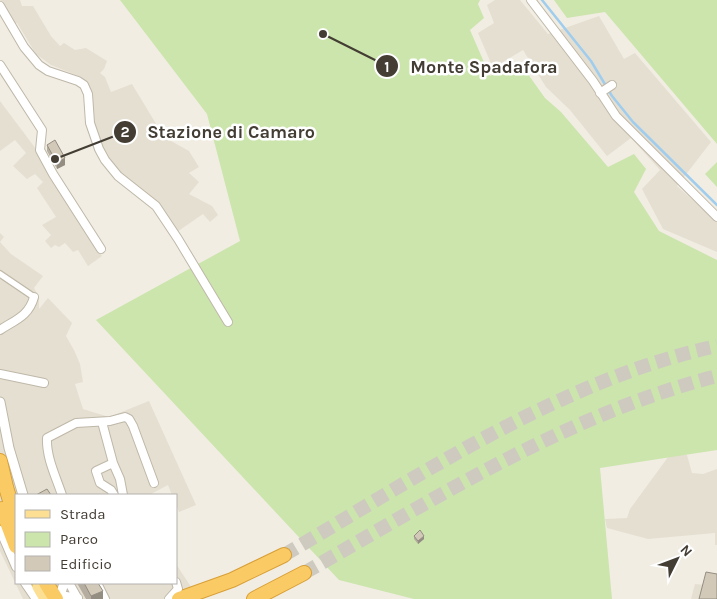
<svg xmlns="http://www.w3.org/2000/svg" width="717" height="599" viewBox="0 0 717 599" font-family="Karla,sans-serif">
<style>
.residential{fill:#e5dfd1}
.green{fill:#cbe5ac}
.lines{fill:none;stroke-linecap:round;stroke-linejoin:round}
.stream{stroke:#a0cdee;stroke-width:2.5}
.motorway-tunnel{stroke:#cecac0;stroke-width:14;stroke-dasharray:14 7;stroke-linecap:butt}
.pedestrian-casing{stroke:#bfb8a9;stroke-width:8}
.minor-casing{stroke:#bfb8a9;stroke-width:10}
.tertiary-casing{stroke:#bfb8a9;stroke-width:11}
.primary-casing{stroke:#e0bc63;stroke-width:14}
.motorway-casing{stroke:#d99f36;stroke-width:16}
.pedestrian{stroke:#fff;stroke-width:5.5}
.minor{stroke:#fff;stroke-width:8}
.tertiary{stroke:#fff;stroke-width:9}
.primary{stroke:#fcdf92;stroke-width:11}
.motorway{stroke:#facb65;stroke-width:14}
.wall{fill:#b5ad9f}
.shaded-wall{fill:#938d82}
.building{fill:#d2c9b9;stroke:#938d82}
.leader{fill:none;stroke:#433d34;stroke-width:2}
.callout-dot{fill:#433d34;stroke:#fff;stroke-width:2}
.mark-label{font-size:15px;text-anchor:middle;font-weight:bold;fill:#fff}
.callout-label{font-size:18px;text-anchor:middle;font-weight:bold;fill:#433d34;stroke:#fff;stroke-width:5;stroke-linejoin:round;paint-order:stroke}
</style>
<rect width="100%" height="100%" fill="#f1ede3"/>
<path class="residential" d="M0,0H20L22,6H33L51,36L60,46L64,43L75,50L86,48L107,61L104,69L100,73L105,77L111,92L132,84L164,137L189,151L199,167L189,173L199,182L189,194L212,206L218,215L210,222L203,214L177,232L120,173L108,159L101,145L95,126L87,84L81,77L51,65L36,54L17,23L13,25Z
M495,0H520L548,34L599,16L624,59L635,53L711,142L677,186L717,222V252L663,229L642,189L660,170L631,138L607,156L570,110L546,87L523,50L493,68L478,33L494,23L487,5Z
M0,101L36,149L57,185L102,256L88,266L78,250L73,252L65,243L59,247L55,245L51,248L45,241L51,235L42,225L56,217L37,188L43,182L35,174L27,179L13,166L26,153L15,140L0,151Z
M0,233L4,237L0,242L11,254L43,276L34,288L39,297V309L48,298L72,323L66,336L74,350L80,364L83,382L75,384L83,409L109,417L149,401L196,505L179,512L176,505V495H172L168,485L149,495H16V583H176V564L199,599H23L0,551Z
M671,453L687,455L692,473L703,474L717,469V545H715V533L648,539L607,528L605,519L627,518L630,509Z
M695,584L717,586V599H691Z"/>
<path class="green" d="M120,0H480L478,4L484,18L470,30L490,76L520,63L545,98L561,112L608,167L634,154L646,169L634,192L659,231L717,260V450L600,468L612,599H414L339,580L96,320L240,241L207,114Z
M554,0H717V144L605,12L567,18Z
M717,162V187L705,174Z"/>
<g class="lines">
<path class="stream" d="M542,0L591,61L612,96L633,122L717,205"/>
<path class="motorway-tunnel" d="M284,555C417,477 565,378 717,346
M304,573C436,498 568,414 717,376"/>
<g class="pedestrian-casing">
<path id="pedestrian" d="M0,274L34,297"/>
</g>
<g class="minor-casing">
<path id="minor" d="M531,0L593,81L616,116L717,217
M0,6L24,47L39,65L48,71L78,81L84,85L88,94L90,123L99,149L105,160L118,176L156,206L178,239L228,322
M0,65L42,130L40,150L53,174L101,249
M600,93L612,85
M0,330C15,320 29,316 34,297
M0,374L44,383
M102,422L113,463L120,479L123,495
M113,463L96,471L100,483L111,490L114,495
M62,495C56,477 46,457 47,438L76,423L110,421L125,417L129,419L133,426L154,483
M0,530L16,567
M25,583L36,599
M69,583L78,599
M97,583L105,599
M60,595L78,598
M169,599L178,589L176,582"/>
</g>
<g class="tertiary-casing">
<path id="tertiary" d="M0,402L9,448L23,495
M59,599L64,583"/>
</g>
<g class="primary-casing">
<path id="primary" d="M38,587L45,599"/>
</g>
<g class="motorway-casing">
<path id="motorway" d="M0,461L6,487L16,521
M2,509L16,546
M46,583L56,599
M179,599L232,580L284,555
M254,599L304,573"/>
</g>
<use href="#pedestrian" class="pedestrian"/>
<use href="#minor" class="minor"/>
<use href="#tertiary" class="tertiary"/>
<use href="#primary" class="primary"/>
<use href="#motorway" class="motorway"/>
</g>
<path class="wall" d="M47,145L65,165L57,169L47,151Z
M414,536L424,539L418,544L414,539Z
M77,583H98L103,599H86Z"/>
<path class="shaded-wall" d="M65,158V165L57,169V163Z
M424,536V539L418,544V541Z
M103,591V599H91V596Z"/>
<path class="building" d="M55,140L65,158L57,163L47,145Z
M47,489L51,495H36Z
M420,530L424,536L418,541L414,536Z
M706,572L717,574V599H699Z
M84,583H98L103,591L91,596Z"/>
<path class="leader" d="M323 34L387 66M55 159L125 132"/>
<g class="callout-dot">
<circle cx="323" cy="34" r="5"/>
<circle cx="55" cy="159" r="5"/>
<circle cx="387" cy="66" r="12"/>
<circle cx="125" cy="132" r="12"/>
</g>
<g class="mark-label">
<text x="387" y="72">1</text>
<text x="125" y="137">2</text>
</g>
<g class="callout-label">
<text x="484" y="73">Monte Spadafora</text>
<text x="231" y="138">Stazione di Camaro</text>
</g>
<rect x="15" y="494" width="162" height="90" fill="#ffffff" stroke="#b4b1ae"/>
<rect x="25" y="510" width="25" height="8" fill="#fcdf92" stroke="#b4b1ae"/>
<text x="60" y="519" font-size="15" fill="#433d34">Strada</text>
<rect x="25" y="532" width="25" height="15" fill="#cbe5ac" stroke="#b4b1ae"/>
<text x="60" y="544" font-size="15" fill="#433d34">Parco</text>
<rect x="25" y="556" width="25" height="15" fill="#d2c9b9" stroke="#b4b1ae"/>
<text x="60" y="569" font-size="15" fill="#433d34">Edificio</text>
<g transform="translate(677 559) rotate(48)" stroke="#ffffff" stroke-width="4" paint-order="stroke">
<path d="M0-4L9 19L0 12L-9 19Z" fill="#433d34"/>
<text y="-8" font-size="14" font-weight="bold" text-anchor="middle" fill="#433d34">N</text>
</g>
</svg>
